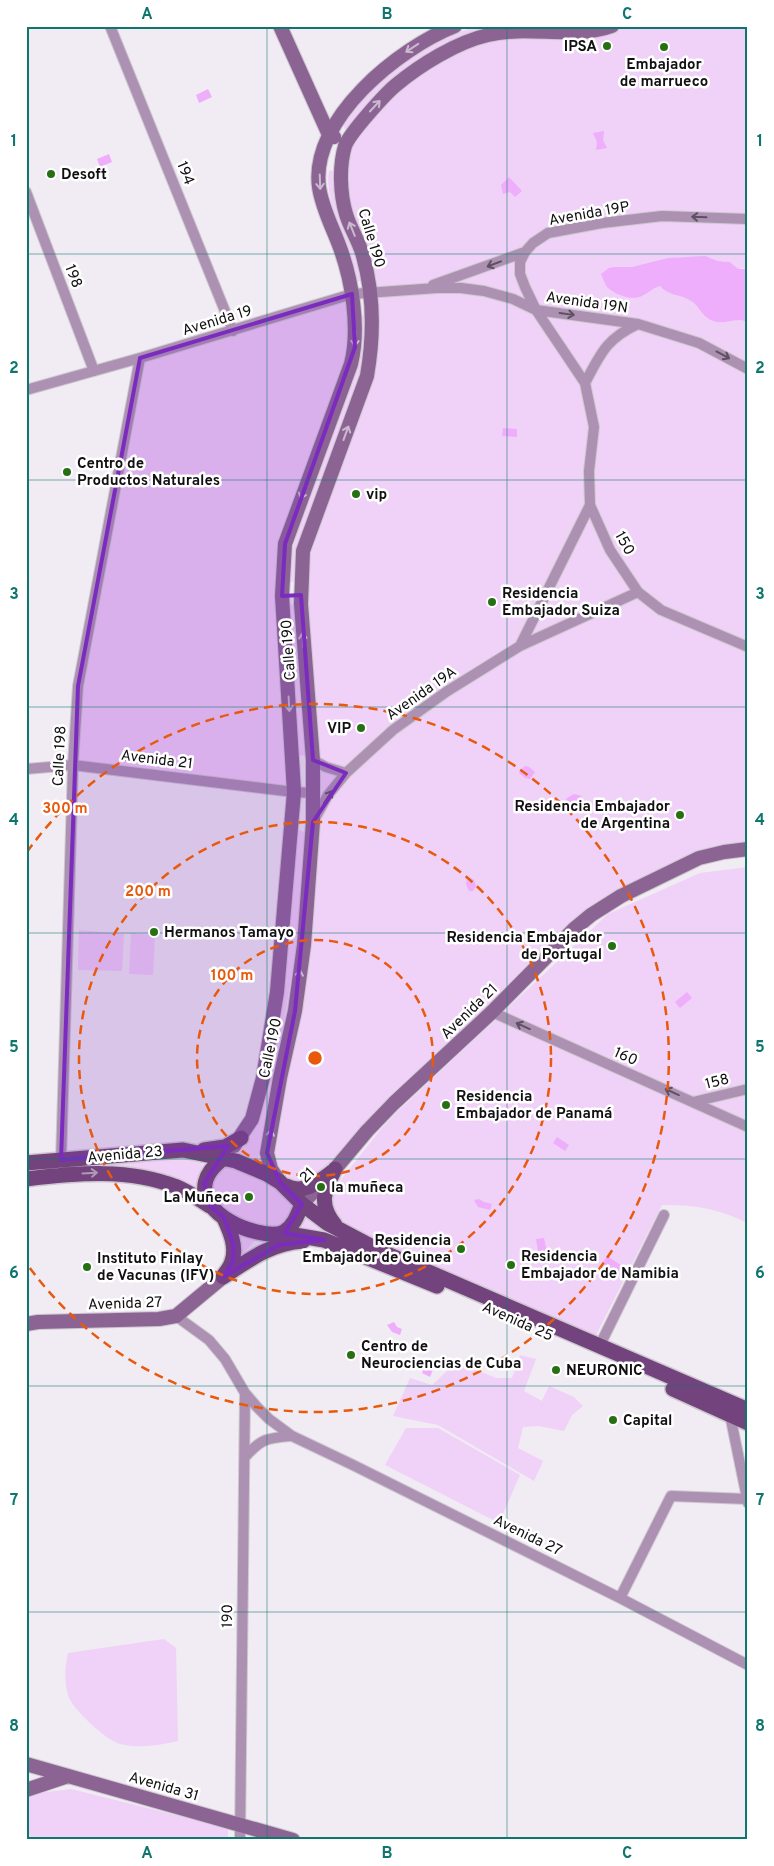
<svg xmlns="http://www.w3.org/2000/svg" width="774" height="1866" viewBox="0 0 774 1866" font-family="Overpass,sans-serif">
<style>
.green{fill:#f0d1f7}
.water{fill:#eeaefc}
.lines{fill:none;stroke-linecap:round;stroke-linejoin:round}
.street-casing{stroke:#cdc8cf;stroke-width:12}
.secondary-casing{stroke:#cdc8cf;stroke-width:16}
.primary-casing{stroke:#cdc8cf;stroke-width:18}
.street{stroke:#ac91b2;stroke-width:10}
.secondary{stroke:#8b6494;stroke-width:14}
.primary{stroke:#73437d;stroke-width:15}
.oneway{stroke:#cbb9cf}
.oneway2{stroke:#5e5062}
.oneway3{stroke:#b298b8}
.marked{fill:#7b2cbf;fill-opacity:0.2;stroke:#7b2cbf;stroke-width:4;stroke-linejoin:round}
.grid{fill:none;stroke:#0f766e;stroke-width:1;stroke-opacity:0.55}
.ring{fill:none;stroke:#e8590c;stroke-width:2.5;stroke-dasharray:9 6}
.poi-dot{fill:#267013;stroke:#fff;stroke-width:2}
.labels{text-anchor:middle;stroke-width:5;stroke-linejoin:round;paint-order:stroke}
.poi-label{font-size:15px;font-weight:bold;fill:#110f11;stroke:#fff;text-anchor:start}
.street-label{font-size:15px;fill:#110f11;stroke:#fff}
.centre{fill:#e8590c;stroke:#fff;stroke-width:2.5}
.ring-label{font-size:15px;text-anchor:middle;font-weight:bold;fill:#e8590c;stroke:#fff;stroke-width:5;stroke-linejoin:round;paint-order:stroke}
.neatline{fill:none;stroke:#0f766e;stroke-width:2}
.grid-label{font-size:16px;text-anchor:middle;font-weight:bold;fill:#0f766e}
</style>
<rect width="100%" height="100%" fill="#f1ebf3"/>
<path class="green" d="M475,26H508L448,45L348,130L345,129L343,124L382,77L427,45Z
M612,26H748V267L739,269L725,261H718L711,258L681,257L632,267H615L643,296L655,287L660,286C668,296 680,294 691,301C702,309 700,318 717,322C727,324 737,317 748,322V850L699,858L591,915L367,1131L302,1189L271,1169L295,1011L313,822L303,551L367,376L373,321L346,213L345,144L390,90L488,35Z
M330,170L334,172L351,242L361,272L360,281L357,282L355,279C349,257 321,188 330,170Z
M352,294L356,329L285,544L294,792L73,765L78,686L140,358Z
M362,315L367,318L366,360L295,581L291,582L288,580L292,550L360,317Z
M291,604L297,606L298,610L305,754L302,756L298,755L289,606Z
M299,830L307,833L299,931L270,1105L260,1147L258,1159L261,1167L235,1156L258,1122L296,834Z
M748,867V1223C715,1208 698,1205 662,1205L596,1335L365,1239L342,1227L329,1204L331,1192L382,1128L399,1110L608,914L700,873Z
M79,930L124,934L122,971L78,970Z
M131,933L155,935L153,975L129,974Z
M170,1158L186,1159L203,1164L195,1190L183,1184L26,1174V1168Z
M229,1165C250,1173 287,1184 294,1208C292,1213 289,1222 285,1225C272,1235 234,1219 222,1211C219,1209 217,1205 215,1202C206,1186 213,1171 229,1165Z
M306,1212L355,1247L296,1230L305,1218Z
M235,1230L258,1237L236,1262Z
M520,1355L536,1359L524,1391L542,1401L549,1386L574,1397L583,1406L572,1415L564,1431L539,1426L523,1427L518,1448L543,1461L534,1481L438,1425L393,1416L410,1378L432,1385L448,1370L469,1367L496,1378H512Z
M406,1428H438L520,1475L499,1523L385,1465Z
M164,1639L176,1648L178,1741C159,1745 139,1749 120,1744C107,1741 71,1708 68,1695C64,1680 65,1667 68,1653Z
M71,1789L228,1828V1840H26V1796L31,1794Z"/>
<path class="water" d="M208,89L212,97L199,103L196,95Z
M604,131L603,140L607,148L596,150L597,142L593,133Z
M109,154L112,162L100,167L97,159Z
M509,177L522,191L515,197L510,192L503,194L501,185Z
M705,256L718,261L730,262C735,267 740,272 748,267V322C737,317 727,324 717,322C700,318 702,308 691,301C680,294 668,296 660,286C652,288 649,293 642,296C631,301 617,295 608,288C605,285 603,278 601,274L609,268L615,267H632L668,258Z
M503,428L517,429V437L502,436Z
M525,766L529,767L535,772L530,779L525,778L519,773L520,770Z
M574,794L582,796L580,800L571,807L566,806L565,802L567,798Z
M471,878L474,880L476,886L473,891H469L466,884L467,879Z
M687,992L692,998L680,1008L675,1002Z
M557,1137L569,1145L565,1151L553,1143Z
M479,1199L484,1202L492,1204L490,1210L478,1207L474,1200Z
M544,1238L547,1252L540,1253L538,1251L536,1239Z
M607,1256L622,1266L617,1273L602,1263Z
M394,1322L397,1327L402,1329L400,1335L392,1332L387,1325Z
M429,1358L436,1362L430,1377L422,1373Z"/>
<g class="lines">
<g class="street-casing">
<path id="street" d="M110,26L233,331
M26,192L94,371
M525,252L520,262V274L525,287L536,310L585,383L594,427L589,471L590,505L610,550L638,592L661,610L748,647
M433,285L525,252L533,243L548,233L602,223L662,216L748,219
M585,383C601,353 606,339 638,324
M26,390L140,358L352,294L437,288H461L484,291L513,299L536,310L638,324L699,343L748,369
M520,646L590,505
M313,760L326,767L346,773
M26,769L73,765L294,792L313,793
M313,822L328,795L346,773L393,730L446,692L520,646L638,592
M492,1012L748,1127
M693,1102L748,1089
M61,1160L73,765L78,686L140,358
M176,1316L209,1340L225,1359L245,1393L257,1407L269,1419L292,1436L353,1465L620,1598L748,1665
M599,1347L664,1215
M730,1415L748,1503
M245,1457C262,1438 267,1438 292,1436
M620,1598L671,1496L747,1499
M240,1840L245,1393"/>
</g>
<g class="secondary-casing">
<path id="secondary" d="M280,26L329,135L334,137
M234,1146L252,1119L263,1078L277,992L294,792L282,596L285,544L351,364C360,328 352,279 339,245C332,226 322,208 319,187C310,119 399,48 455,26
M280,1182L271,1169L267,1153L280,1078L295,1011L304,945L313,822V760L301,604L303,551L367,376C374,336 374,295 363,256C359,241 350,228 346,214C340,194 339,166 345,146C349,134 385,94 396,85C420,65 457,42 488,35C529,25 573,40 612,26
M302,1204L335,1169L367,1131L394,1103L492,1012L574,929L591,915L621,896L699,858L724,852L748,849
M26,1324L38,1322L159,1319L176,1316L223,1277
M26,1764L293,1840
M26,1790L68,1776"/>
</g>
<g class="primary-casing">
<path id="primary" d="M204,1150L225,1147L241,1138
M224,1158C180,1190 220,1224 257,1232C265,1234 276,1236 284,1232C294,1226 298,1214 302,1204
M26,1163L183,1150L236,1161L267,1174L280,1182L302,1204L327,1223L380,1251L748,1410
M26,1179C77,1173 129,1168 177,1187C189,1192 200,1200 210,1206
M286,1186C303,1195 319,1182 332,1172
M224,1218C230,1231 237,1247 232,1261C231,1266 227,1271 224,1275
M335,1225C318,1204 324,1191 335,1169
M283,1233L324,1240L437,1286
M223,1277C249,1260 271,1243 303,1241
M673,1389L748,1423"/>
</g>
<use href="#street" class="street"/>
<use href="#secondary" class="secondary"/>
<use href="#primary" class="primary"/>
</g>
<defs><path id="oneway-shaft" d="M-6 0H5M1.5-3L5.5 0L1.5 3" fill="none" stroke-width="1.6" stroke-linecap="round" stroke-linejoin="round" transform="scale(1.25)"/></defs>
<g class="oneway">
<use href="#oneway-shaft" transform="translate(412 48) rotate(147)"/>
<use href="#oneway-shaft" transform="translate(375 106) rotate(-47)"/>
<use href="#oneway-shaft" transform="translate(320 182) rotate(88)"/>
<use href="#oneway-shaft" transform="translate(352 229) rotate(-112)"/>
<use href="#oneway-shaft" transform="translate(355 339) rotate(92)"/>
<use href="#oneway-shaft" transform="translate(346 433) rotate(-70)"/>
<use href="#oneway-shaft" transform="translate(303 492) rotate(110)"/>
<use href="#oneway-shaft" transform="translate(303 640) rotate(-94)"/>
<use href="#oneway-shaft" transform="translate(289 704) rotate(87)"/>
<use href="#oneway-shaft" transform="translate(299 977) rotate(-82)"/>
<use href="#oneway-shaft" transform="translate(270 1137) rotate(-80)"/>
</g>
<g class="oneway2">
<use href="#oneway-shaft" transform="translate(699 217) rotate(-178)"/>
<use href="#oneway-shaft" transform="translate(494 264) rotate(159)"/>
<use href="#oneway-shaft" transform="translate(567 314) rotate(8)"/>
<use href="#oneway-shaft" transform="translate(723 355) rotate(28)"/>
<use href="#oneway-shaft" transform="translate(328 797) rotate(-57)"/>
<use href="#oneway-shaft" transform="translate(523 1026) rotate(-156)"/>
<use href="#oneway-shaft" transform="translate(672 1092) rotate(-156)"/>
</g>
<use class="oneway3" href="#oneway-shaft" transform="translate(90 1173) rotate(-3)"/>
<path class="marked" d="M352,294L355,347L285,544L282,596L301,595L313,760L346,773L313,822L295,1011L267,1153L280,1182L302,1204L285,1233L324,1240L279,1245L223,1277L233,1261V1244L224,1218L210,1206L204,1183L228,1146L61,1160L78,686L140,358Z"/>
<path class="grid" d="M267,26V1840M507,26V1840M26,254H748M26,480H748M26,707H748M26,933H748M26,1159H748M26,1386H748M26,1612H748"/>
<g class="ring">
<circle cx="315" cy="1058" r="118"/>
<circle cx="315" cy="1058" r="236"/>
<path d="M27 852A354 354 0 1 1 27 1264"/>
</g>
<g class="poi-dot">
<circle cx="607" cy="46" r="5"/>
<circle cx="664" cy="47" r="5"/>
<circle cx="51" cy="174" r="5"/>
<circle cx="67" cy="472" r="5"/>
<circle cx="356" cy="494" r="5"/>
<circle cx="492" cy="602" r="5"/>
<circle cx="361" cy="728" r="5"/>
<circle cx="680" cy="815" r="5"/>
<circle cx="154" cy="932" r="5"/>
<circle cx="612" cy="946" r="5"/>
<circle cx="446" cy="1105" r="5"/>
<circle cx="321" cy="1187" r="5"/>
<circle cx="249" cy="1197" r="5"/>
<circle cx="461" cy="1249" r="5"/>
<circle cx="511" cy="1265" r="5"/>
<circle cx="87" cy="1267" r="5"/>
<circle cx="351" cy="1355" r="5"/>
<circle cx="556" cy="1370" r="5"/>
<circle cx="613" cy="1420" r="5"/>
</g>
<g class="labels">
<g class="poi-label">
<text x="597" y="51" text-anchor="end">IPSA</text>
<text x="664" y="69" text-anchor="middle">Embajador<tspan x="664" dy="17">de marrueco</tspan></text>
<text x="61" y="179">Desoft</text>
<text x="77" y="468">Centro de<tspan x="77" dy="17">Productos Naturales</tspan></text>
<text x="366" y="499">vip</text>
<text x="502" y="598">Residencia<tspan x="502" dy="17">Embajador Suiza</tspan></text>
<text x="351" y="733" text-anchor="end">VIP</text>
<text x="670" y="811" text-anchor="end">Residencia Embajador<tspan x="670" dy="17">de Argentina</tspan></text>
<text x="164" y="937">Hermanos Tamayo</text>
<text x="602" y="942" text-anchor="end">Residencia Embajador<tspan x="602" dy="17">de Portugal</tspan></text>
<text x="456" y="1101">Residencia<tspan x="456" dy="17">Embajador de Panamá</tspan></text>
<text x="331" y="1192">la muñeca</text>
<text x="239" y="1202" text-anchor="end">La Muñeca</text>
<text x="451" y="1245" text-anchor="end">Residencia<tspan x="451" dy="17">Embajador de Guinea</tspan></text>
<text x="521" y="1261">Residencia<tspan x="521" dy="17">Embajador de Namibia</tspan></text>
<text x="97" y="1263">Instituto Finlay<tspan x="97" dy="17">de Vacunas (IFV)</tspan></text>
<text x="361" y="1351">Centro de<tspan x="361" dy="17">Neurociencias de Cuba</tspan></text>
<text x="566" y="1375">NEURONIC</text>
<text x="623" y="1425">Capital</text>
</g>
<g class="street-label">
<text transform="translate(186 173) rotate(68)" y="5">194</text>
<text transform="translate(589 213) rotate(-10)" y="5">Avenida 19P</text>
<text transform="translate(372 238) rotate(73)" y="5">Calle 190</text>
<text transform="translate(74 276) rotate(69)" y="5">198</text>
<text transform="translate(587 302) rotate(8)" y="5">Avenida 19N</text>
<text transform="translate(217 320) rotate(-17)" y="5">Avenida 19</text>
<text transform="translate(625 543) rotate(61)" y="5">150</text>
<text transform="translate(288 650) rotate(-94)" y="5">Calle 190</text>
<text transform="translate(421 693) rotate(-35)" y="5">Avenida 19A</text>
<text transform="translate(59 756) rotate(-87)" y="5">Calle 198</text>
<text transform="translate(157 759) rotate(7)" y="5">Avenida 21</text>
<text transform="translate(469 1011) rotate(-44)" y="5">Avenida 21</text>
<text transform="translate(270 1048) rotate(-78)" y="5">Calle 190</text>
<text transform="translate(626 1056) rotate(24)" y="5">160</text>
<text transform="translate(717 1081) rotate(-14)" y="5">158</text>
<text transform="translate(125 1154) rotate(-5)" y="5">Avenida 23</text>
<text transform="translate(307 1175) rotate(-46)" y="5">21</text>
<text transform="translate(125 1303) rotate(-2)" y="5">Avenida 27</text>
<text transform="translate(518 1321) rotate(24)" y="5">Avenida 25</text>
<text transform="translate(528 1535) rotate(26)" y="5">Avenida 27</text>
<text transform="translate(227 1616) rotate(-89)" y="5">190</text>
<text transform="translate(164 1786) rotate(16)" y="5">Avenida 31</text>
</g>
</g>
<circle cx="315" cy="1058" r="8" class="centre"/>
<g class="ring-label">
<text x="65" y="813">300 m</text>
<text x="148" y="896">200 m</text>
<text x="232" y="980">100 m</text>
</g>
<rect width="774" height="1866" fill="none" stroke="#ffffff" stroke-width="55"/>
<rect x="28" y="28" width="718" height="1810" class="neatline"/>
<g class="grid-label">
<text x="147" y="19">A</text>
<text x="387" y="19">B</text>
<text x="627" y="19">C</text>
<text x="14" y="146">1</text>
<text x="760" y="146">1</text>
<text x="14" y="373">2</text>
<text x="760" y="373">2</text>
<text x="14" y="599">3</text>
<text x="760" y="599">3</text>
<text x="14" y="825">4</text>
<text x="760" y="825">4</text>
<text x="14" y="1052">5</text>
<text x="760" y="1052">5</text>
<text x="14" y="1278">6</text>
<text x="760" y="1278">6</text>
<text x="14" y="1505">7</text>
<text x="760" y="1505">7</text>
<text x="14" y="1731">8</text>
<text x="760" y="1731">8</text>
<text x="147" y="1858">A</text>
<text x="387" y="1858">B</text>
<text x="627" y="1858">C</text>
</g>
</svg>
